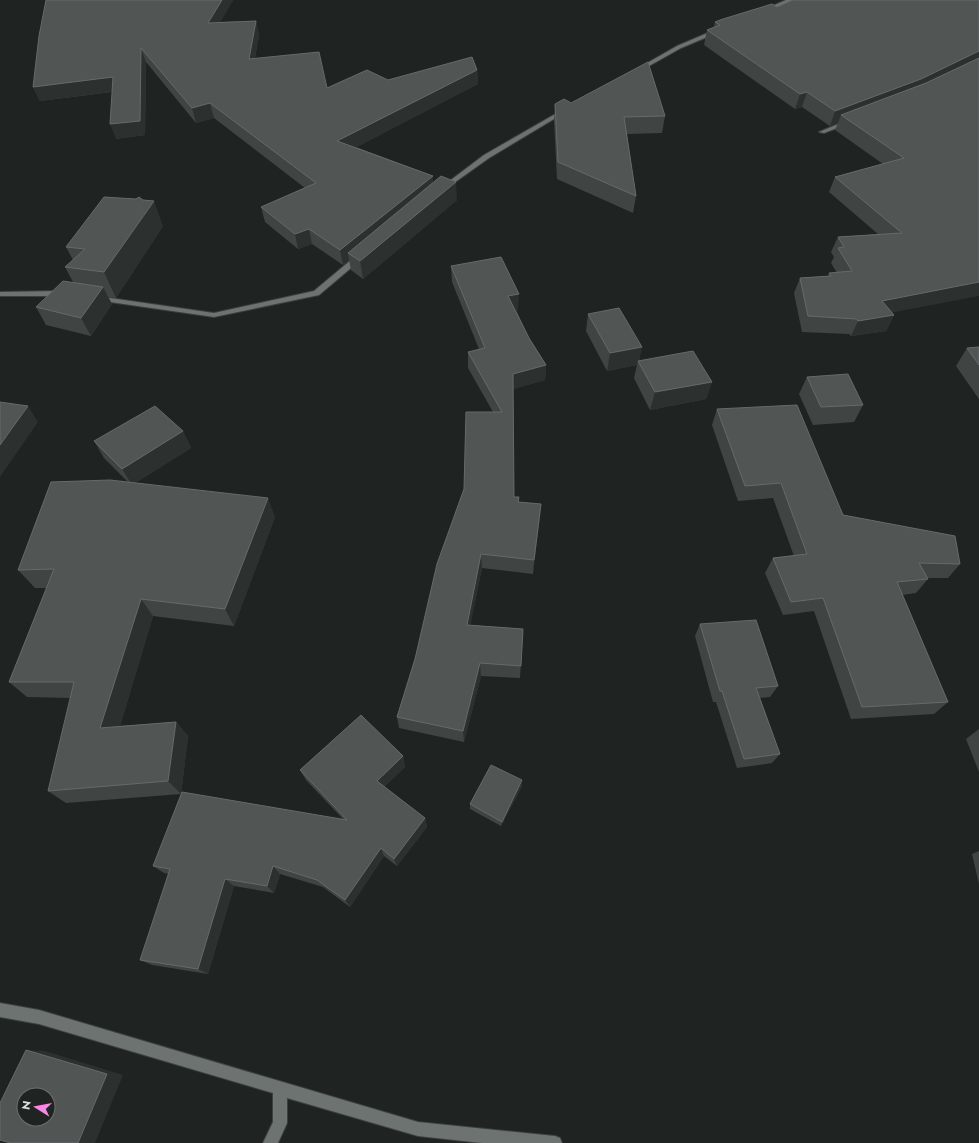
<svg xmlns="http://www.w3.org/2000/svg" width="979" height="1143" viewBox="0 0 979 1143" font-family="Jost,sans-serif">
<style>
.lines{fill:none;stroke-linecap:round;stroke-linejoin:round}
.minor-casing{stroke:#3c403e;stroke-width:2}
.minor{fill:#6d7371;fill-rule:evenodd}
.wall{fill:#404544}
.shaded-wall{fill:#2c312f}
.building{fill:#515554;stroke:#666b6a;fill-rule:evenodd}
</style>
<rect width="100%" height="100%" fill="#1f2422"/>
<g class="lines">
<g class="minor-casing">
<path id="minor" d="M786,0H793L766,12L761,11Z
M717,29L720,31L719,32L681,48L640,71L635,70L677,46Z
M564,109L569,110L489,158L444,190L439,189L484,155Z
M848,120L851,122L850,123L824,133L819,132Z
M357,255H363L364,257L319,295L214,317L96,300L92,298L96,296L214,313L314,291Z
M56,291L68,292L69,294L65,296H0V292Z
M0,1003L39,1010L418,1122L555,1136L560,1138L562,1143H482L418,1136L287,1098V1123L278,1143H263L273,1122V1093L39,1024L0,1017Z"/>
</g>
<use href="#minor" class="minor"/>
</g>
<path class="wall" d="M46,0H233L220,22L256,21L259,35L255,58L327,88L477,70L478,84L356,147L433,176V183L457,200L363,279L351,270L349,260L343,265L312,244L298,249L265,222L261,207L305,188L214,118L196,123L146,62L145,135L116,139L112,92L40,101L33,87Z
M979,0L892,313L894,315L886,331L851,336L849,334L802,332L794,293L800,278L828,276L829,273H837L831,263L834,257L831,252L838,237L878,234L829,192L835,177L883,164L835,130L838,123L830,126L802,107L795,109L704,45L707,30L714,27L715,22L777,7Z
M571,103L665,116L662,133L626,134L636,196L633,213L557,179L554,121L555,104Z
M163,226L116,298L108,297L112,304L91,336L46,325L36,307L73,282L65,267L73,260L66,247Z
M451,266L518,310H516L529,338L546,365L545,380L513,389L514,497H519V502L541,504L533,574L482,568L470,625L523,629L520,678L481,676L464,742L399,728L397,717L493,412L468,368V352L479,349L452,282Z
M588,314L640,360L712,382L706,399L650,410L634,378L637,365L607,371L586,331Z
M979,347V399L956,366L967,348Z
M807,377L863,405L854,422L813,425L799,394Z
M717,409L843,515L960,564L948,578H927L928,579L916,593L902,595L948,702L934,714L851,719L814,611L783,615L765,573L773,558L794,556L773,498L738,501L712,425Z
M183,431L191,448L135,483L275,517L234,626L153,616L120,726L176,722L188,736L181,794L66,803L48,791L71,698L27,697L9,682L47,588H35L18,570L128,482L104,458L94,441Z
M700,624L778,686L770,697L760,698L780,754L772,763L737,768L716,702H713L695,636Z
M979,729V772L966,739Z
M403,756L405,767L384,787L425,818L427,827L397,866L384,856L350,907L323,887L280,874L274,893L234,886L208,974L152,965L140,960L169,874L164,873L153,866L343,819L306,780L300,770Z
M522,786L501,826L470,809V804Z
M979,851V884L972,854Z"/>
<path class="shaded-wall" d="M222,0H233L212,37L208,23Z
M256,21L259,35L252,73L249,59Z
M141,48L146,62L145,135L116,139L110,124Z
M979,51V63L914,94L841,115L838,123L830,126L835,111Z
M477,70L478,84L340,156L337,141Z
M113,77L119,91L40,101L33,87Z
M807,92L802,107L795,109L800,94Z
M210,103L214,118L196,123L192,108Z
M433,176V191L348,253L349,260L343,265L340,250Z
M456,182L457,200L363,279L360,261Z
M154,201L163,226L116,298L104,272Z
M309,229L312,244L298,249L295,234Z
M979,282V296L874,316L882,301Z
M103,287L112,304L91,336L81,318Z
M519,294L518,310L508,312V296Z
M894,315L886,331L851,336L858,321Z
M642,347L639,363L638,361L637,365L607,371L610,353Z
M546,365L545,380L513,389V374Z
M712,382L706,399L650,410L655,392Z
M28,406L38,422L0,477V445Z
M183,431L191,448L132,485L122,469Z
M268,498L275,517L234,626L225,609Z
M541,504L540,518L533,574L534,560Z
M481,554L482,568L468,638L467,625Z
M141,599L153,616L115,743L100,728Z
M480,663L481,676L464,742L463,731Z
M176,722L188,736L181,794L168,781Z
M403,756L405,767L380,791L377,781Z
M522,780V786L501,826L502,822Z
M425,818L427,827L397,866L394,859Z
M381,848L384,856L350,907L345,900Z
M273,866L280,874L274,893L267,886Z
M225,879L234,886L208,974L198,969Z
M26,1050L45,1051L123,1075L95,1143H78Z"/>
<path class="building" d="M46,0H222L208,23L256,21L249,59L319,52L327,88L367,70L388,80L472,57L477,70L337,141L433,176L340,250L309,229L295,234L261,207L316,183L210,103L192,108L141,48L140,121L110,124L113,77L33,87L39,36Z
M793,0H979V51L921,79L835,111L807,92L800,94L707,30L720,25L715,22L723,19L772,4L777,7Z
M979,58V282L882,301L894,315L858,321L856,319L808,316L800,278L831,276L829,273L852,271L838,248L844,247L838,237L902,233L835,177L904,158L841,115L926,83Z
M648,62L665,116L624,117L636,196L558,162L555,104L564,99L571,103Z
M441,176L456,182L360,261L348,253Z
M104,197L136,199L139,197L143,200L154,201L104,272L65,267L85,249L66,247Z
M501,257L519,294L508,296L529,338L546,365L513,374L514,497H519L518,502L541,504L534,560L481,554L467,625L523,629L521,666L480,663L463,731L397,717L415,659L437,564L464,489L466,412H502L468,352L485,348L451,266Z
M63,281L103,287L81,318L36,307Z
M619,308L642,347L610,353L588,314Z
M979,347V365L967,348Z
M693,351L712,382L655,392L638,361Z
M848,374L863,405L821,407L807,377Z
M0,402L28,406L0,445Z
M797,405L843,515L955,536L960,564L919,563L928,579L897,582L948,702L862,707L823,598L791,602L773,558L807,554L781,483L745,486L717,409Z
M155,406L183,431L122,469L94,441Z
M110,480L268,498L225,609L141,599L100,728L176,722L168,781L48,791L74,682H9L54,569L18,570L51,482Z
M756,620L778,686L756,688L780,754L744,759L722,691H720L700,624Z
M361,715L403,756L377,781L425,818L394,859L381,848L345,900L317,880L273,866L267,886L225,879L198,969L140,960L170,869L153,866L182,792L347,820L300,770Z
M491,765L522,780L502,822L470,804Z
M26,1050L107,1074L78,1143H10L0,1140V1103ZM24,1095H48V1119H24Z"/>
<g transform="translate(36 1107) rotate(281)"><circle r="19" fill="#1f2422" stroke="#6b6f6d"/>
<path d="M0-3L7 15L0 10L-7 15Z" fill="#fb86e5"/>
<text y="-6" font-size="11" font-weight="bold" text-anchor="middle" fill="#dce0de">N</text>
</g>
</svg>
